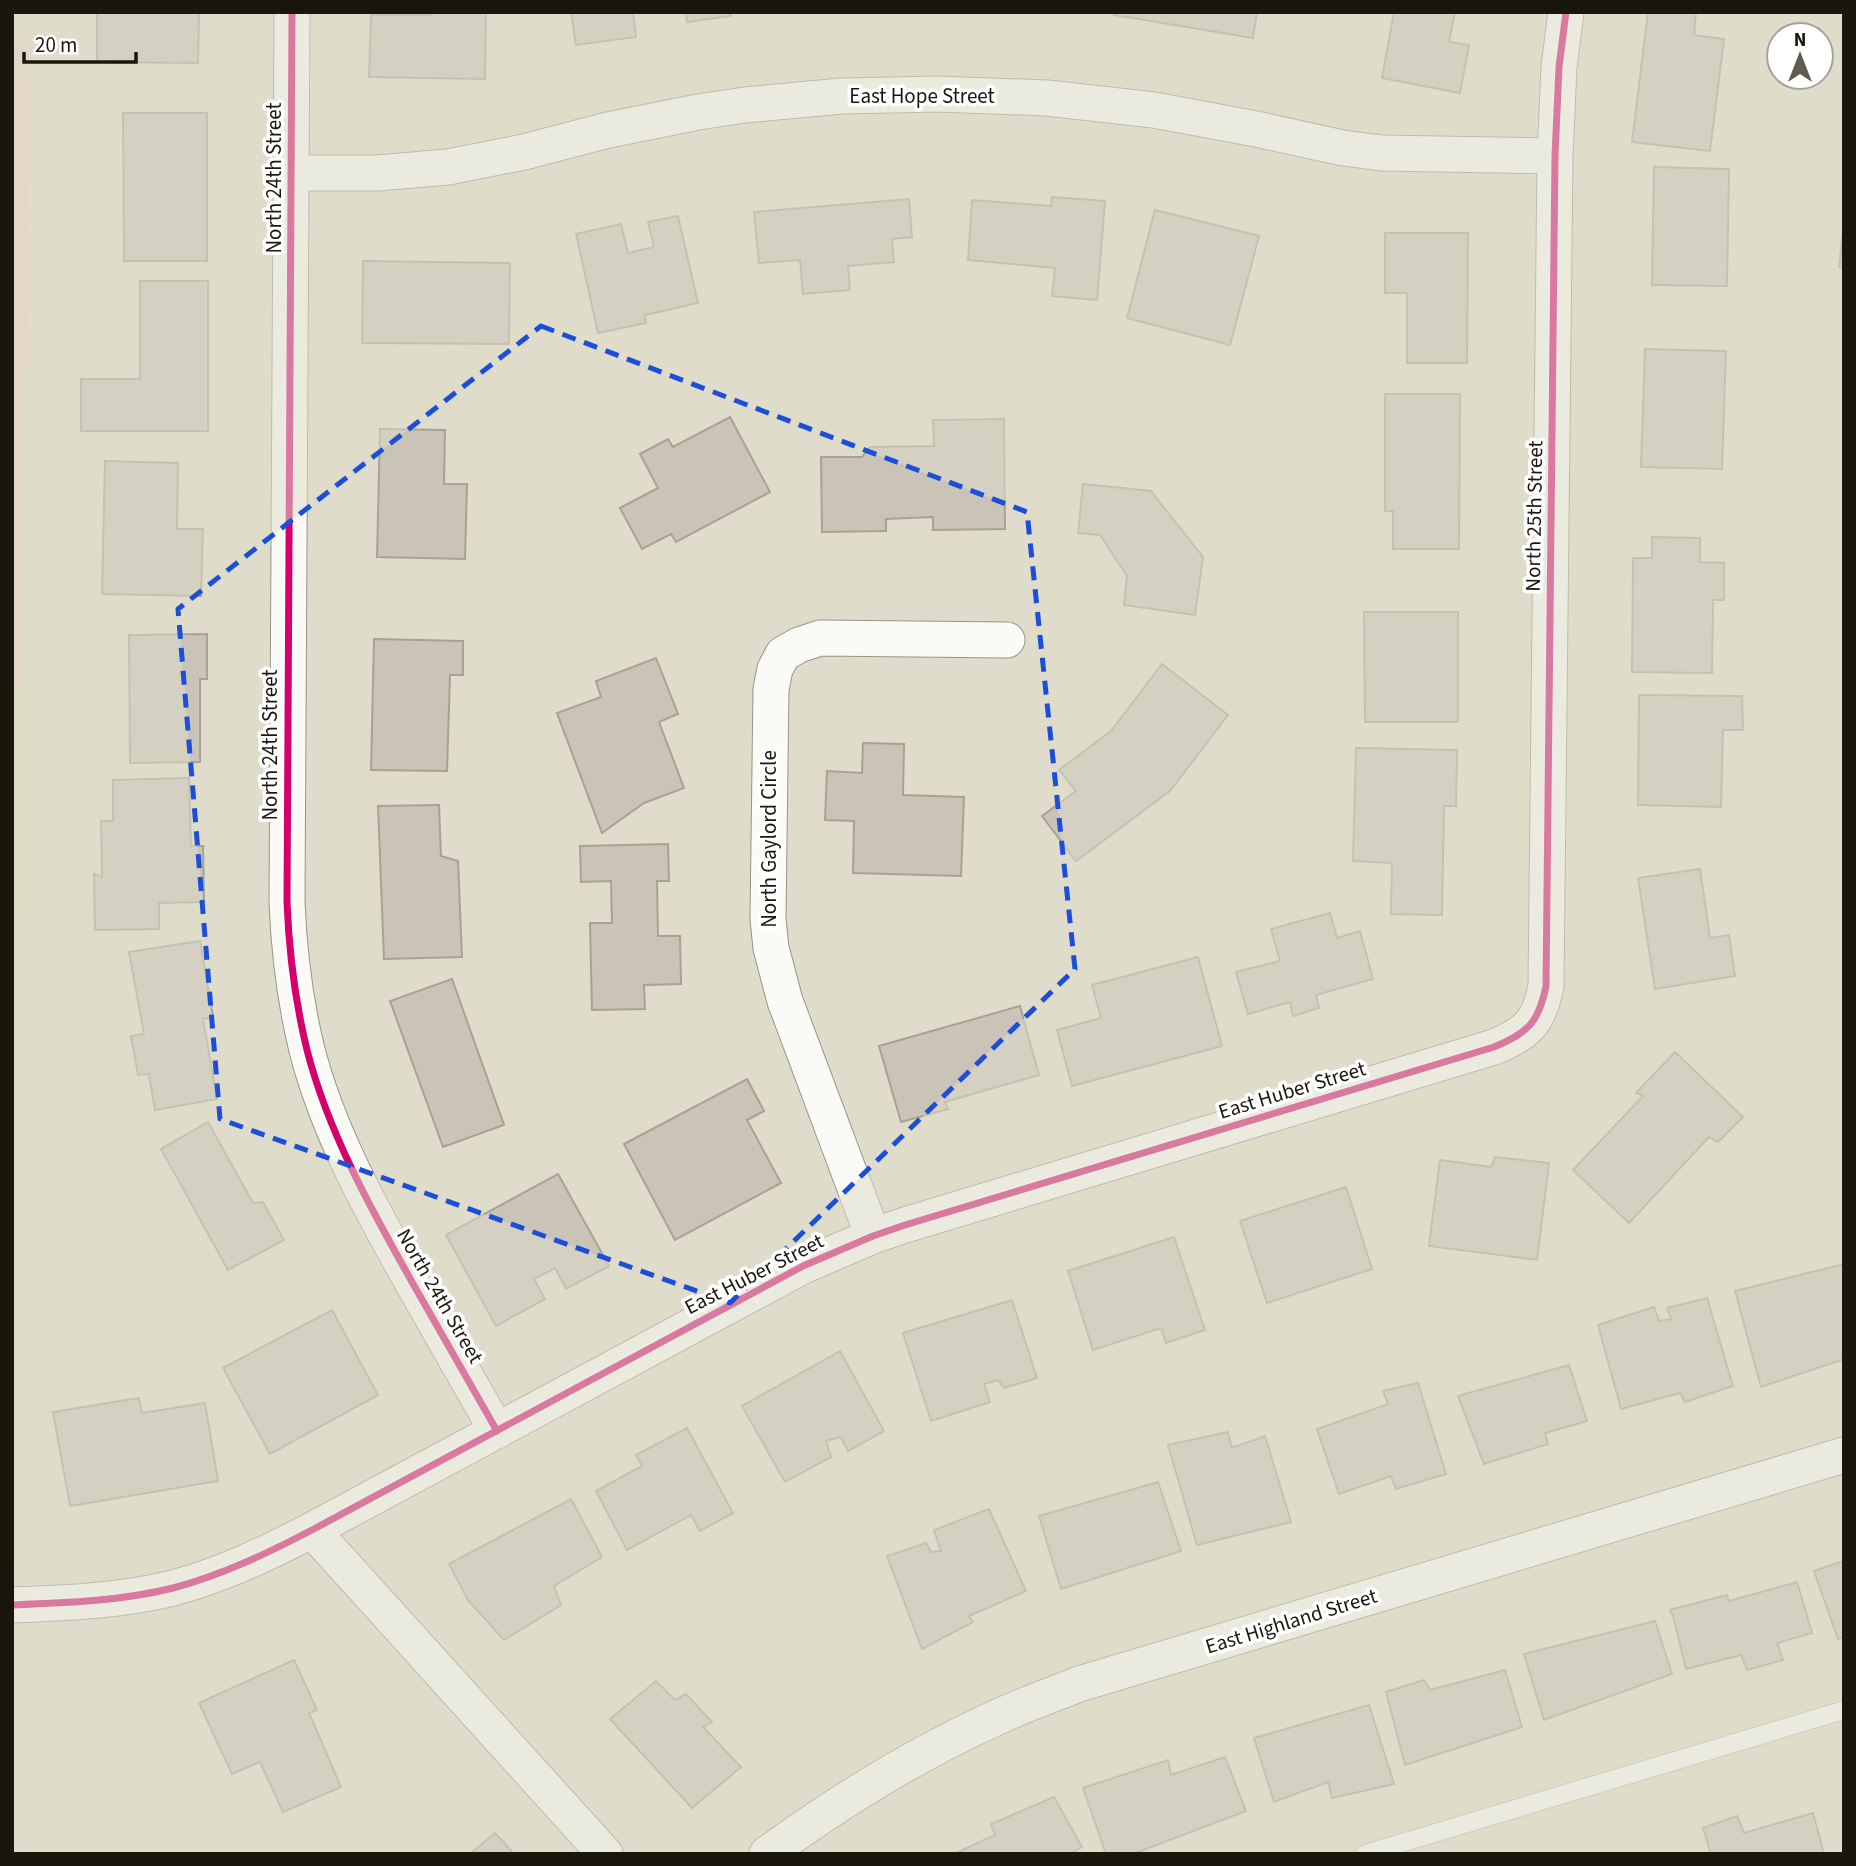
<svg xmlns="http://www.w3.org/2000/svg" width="1856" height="1866" viewBox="0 0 1856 1866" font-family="'Source Sans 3',sans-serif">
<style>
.built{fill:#ddd9bc}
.green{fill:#e6d0c5}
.building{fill:#cac4b8;stroke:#a7a296;stroke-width:2}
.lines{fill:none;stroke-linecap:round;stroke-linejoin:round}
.service-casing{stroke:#989588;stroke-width:19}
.minor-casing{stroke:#989588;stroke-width:37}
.service{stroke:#fafaf7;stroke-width:18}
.minor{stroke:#fafaf7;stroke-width:35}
.cycleway-casing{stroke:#fff;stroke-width:11}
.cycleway{stroke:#d6006c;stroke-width:7}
.marked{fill:none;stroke:#1d4ed8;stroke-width:5;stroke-dasharray:14 9;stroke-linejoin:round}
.labels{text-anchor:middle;stroke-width:7;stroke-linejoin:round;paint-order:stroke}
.street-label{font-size:21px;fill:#19170c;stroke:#fff}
</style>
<rect width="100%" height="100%" fill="#dfdccb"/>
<path class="built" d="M12,42L29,54L18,1560H12Z"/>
<path class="green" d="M12,42L29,54L24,688H12Z"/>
<path class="building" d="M97,12H199L198,63L97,62Z
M430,12H486L485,79L369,77L371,15H430Z
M571,12H633L636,37L576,45Z
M686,12H730L731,16L687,22Z
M1114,12H1257L1253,38L1114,15Z
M1394,12H1455L1449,42L1469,45L1460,93L1382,78Z
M1648,12H1696L1694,35L1724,39L1710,151L1632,142Z
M123,113H207V261H124Z
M1654,167L1729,169L1727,286L1652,285Z
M1052,197L1105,201L1097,300L1052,296L1055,268L968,260L972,200L1051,206Z
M909,199L912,237L892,239L894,262L848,266L850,290L803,294L800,260L759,263L754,212Z
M1155,210L1259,236L1230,345L1127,318Z
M678,216L698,303L645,315L646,323L598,333L576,234L621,224L628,253L654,247L648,222Z
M1844,222V268L1839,267Z
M1385,233H1468L1467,363H1407V293H1385Z
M363,261L510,263L509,344L362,343Z
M140,281H208V431H81V379H140Z
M1645,349L1726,351L1722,469L1641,467Z
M1385,394H1460L1459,549H1393V511H1385Z
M730,417L770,492L676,542L671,534L642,549L620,508L658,488L640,454L668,439L673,447Z
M1004,419L1005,529L933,530V517L886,519V531L822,532L821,457H862L870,447L934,446L933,420Z
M380,429L445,430L444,484H467L465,559L377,557Z
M105,461L178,463L177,529H203L201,596L102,594Z
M1083,484L1151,491L1203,557L1195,615L1124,605L1127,576L1100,535L1078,533Z
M1652,537L1700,538V562L1724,563V600H1713L1712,673L1632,672L1633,558H1652Z
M1364,612H1458V722H1365Z
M207,634V679H200V762L130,763L129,635Z
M374,639L463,641V675H450L447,771L371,770Z
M656,658L678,714L659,722L684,788L644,803L602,833L557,713L601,697L596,681Z
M1162,664L1228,715L1170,791L1076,861L1042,816L1076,791L1059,770L1111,731Z
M1639,695L1742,696L1743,730H1723L1721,807L1638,805Z
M863,743L904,744L903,795L964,797L961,876L853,873L854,821L825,820L827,771L862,773Z
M1356,748L1457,750L1456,806H1444L1442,915L1391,914L1392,863L1353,861Z
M189,778L191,846H203L204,902L159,903V929L95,930L94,874L102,877L101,821H113V780Z
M439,805L441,856L458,861L462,957L384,959L378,806Z
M668,844L669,881H657L658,936H680L681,984L644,985L645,1009L592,1010L590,923H612L611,881L581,882L580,846Z
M1700,869L1710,938L1729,935L1735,976L1655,989L1638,878Z
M1330,913L1337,938L1360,931L1373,979L1316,995L1319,1008L1293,1016L1290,1002L1248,1014L1236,972L1280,961L1271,929Z
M200,941L213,1017L203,1019L217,1099L155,1110L149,1074L138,1075L131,1036L144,1034L129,952Z
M1198,957L1222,1046L1072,1086L1057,1030L1101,1018L1092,985Z
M452,979L504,1125L443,1147L390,1001Z
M1020,1006L1039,1075L945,1102L948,1109L901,1122L879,1046Z
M1675,1052L1743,1117L1718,1142L1709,1137L1629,1223L1573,1170L1643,1096L1636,1093Z
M747,1079L764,1111L747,1120L781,1183L675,1240L624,1144Z
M208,1122L253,1203L263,1202L284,1240L228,1270L161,1149Z
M1495,1157L1549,1163L1537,1260L1429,1246L1440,1160L1491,1167Z
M558,1174L609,1266L566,1289L555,1268L534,1279L545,1299L496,1326L446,1235Z
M1346,1187L1372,1269L1267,1303L1240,1221Z
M1174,1237L1205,1330L1166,1343L1161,1328L1093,1350L1068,1271Z
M1844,1264V1359L1761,1387L1735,1291Z
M1707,1298L1733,1386L1685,1402L1680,1393L1621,1409L1598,1325L1654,1307L1659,1321L1671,1319L1667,1308Z
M1012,1300L1037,1378L1004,1388L998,1380L984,1384L990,1402L931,1421L903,1333Z
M332,1310L378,1395L270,1454L223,1368Z
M840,1351L884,1431L848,1451L841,1437L826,1441L831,1457L785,1482L742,1406Z
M1569,1365L1587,1421L1545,1433L1548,1444L1484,1464L1458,1396Z
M1418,1383L1446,1474L1396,1489L1391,1476L1339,1494L1317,1429L1388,1404L1383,1391Z
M139,1398L142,1413L205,1403L218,1481L70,1506L53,1412Z
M687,1428L733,1513L700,1531L691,1515L627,1550L596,1491L642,1466L636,1455Z
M1228,1432L1232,1448L1265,1436L1291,1522L1197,1545L1168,1445Z
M1158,1482L1181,1551L1061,1589L1039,1516Z
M571,1499L602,1557L554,1586L561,1605L504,1640L468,1600L449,1564Z
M989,1509L1026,1591L969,1616L973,1622L922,1649L887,1556L926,1543L931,1552L941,1551L934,1530Z
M1844,1561V1637L1838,1639L1814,1571Z
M1797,1582L1812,1633L1777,1643L1783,1660L1747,1670L1741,1655L1686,1669L1673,1616L1670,1610L1727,1595L1729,1601Z
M1655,1621L1672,1674L1544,1720L1524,1654Z
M294,1660L317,1710L309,1713L341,1787L283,1812L260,1762L232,1774L199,1703Z
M1505,1670L1522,1727L1405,1765L1386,1692L1424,1680L1430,1690Z
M656,1681L675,1700L686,1694L712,1722L703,1727L741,1767L692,1808L610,1719Z
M1369,1705L1394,1784L1332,1798L1328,1782L1274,1802L1254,1738Z
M1225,1757L1246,1811L1133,1854H1106L1083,1788L1168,1760L1171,1775Z
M1054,1797L1082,1847L1070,1854H954L995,1835L991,1824Z
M1813,1813L1824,1854H1711L1703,1828L1737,1816L1744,1833Z
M495,1833L514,1854H470Z"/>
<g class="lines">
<g class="service-casing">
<path id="service" d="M1365,1854L1844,1710"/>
</g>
<g class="minor-casing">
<path id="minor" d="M292,12L287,902C289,952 295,1001 307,1050C328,1132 371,1209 412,1282C440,1332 469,1381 497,1431
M292,173H377L448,167L524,152L608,130L698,112L745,105L842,96L938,94L1047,98L1154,110L1256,129L1343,148L1382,153L1555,156
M873,1236L785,1001L771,948L768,919L771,689L775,669L783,654L799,645L820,638L1007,640
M312,1530L605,1854
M12,1605C66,1603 121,1601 173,1588C222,1575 268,1553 312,1530L803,1266L873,1236L905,1225L1494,1047C1528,1033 1539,1022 1546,986L1555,156L1559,67L1566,12
M767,1854C837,1803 911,1757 989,1721C1018,1707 1049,1696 1079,1684L1844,1455"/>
</g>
<use href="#service" class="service"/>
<use href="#minor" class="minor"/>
<g class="cycleway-casing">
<path id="cycleway" d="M292,12L287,902C289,952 295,1001 307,1050C328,1132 371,1209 412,1282C440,1332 469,1381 497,1431
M12,1605C66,1603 121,1601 173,1588C222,1575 268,1553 312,1530L803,1266L873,1236L905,1225L1494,1047C1528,1033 1539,1022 1546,986L1555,156L1559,67L1566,12"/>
</g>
<use href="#cycleway" class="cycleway"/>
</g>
<path d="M0 0H1856V1866H0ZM541,326L1027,512L1075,969L730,1303L220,1119L178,609Z" fill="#dfdccb" fill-opacity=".55" fill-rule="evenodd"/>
<path class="marked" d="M541,326L1027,512L1075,969L730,1303L220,1119L178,609Z"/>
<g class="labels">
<g class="street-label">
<text x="922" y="103">East Hope Street</text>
<text transform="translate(274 178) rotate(-90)" y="7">North 24th Street</text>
<text transform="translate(1534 516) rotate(-89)" y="7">North 25th Street</text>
<text transform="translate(270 745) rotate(-90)" y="7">North 24th Street</text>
<text transform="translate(769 839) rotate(-90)" y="7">North Gaylord Circle</text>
<text transform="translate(1292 1090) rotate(-17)" y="7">East Huber Street</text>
<text transform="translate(754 1274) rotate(-27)" y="7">East Huber Street</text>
<text transform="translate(440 1296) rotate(60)" y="7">North 24th Street</text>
<text transform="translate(1291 1621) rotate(-17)" y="7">East Highland Street</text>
</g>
</g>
<rect width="1856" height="1866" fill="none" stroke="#19170c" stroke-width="28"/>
<g transform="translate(1800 56)"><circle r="33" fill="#ffffff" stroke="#a3a29e" stroke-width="2"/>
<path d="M0-5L12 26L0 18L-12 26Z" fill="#5e5c4f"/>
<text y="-10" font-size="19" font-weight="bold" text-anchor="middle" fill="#19170c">N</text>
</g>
<path d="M24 52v10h112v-10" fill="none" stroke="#19170c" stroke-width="3.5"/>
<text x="35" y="52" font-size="21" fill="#19170c" stroke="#ffffff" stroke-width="5" paint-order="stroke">20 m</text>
</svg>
